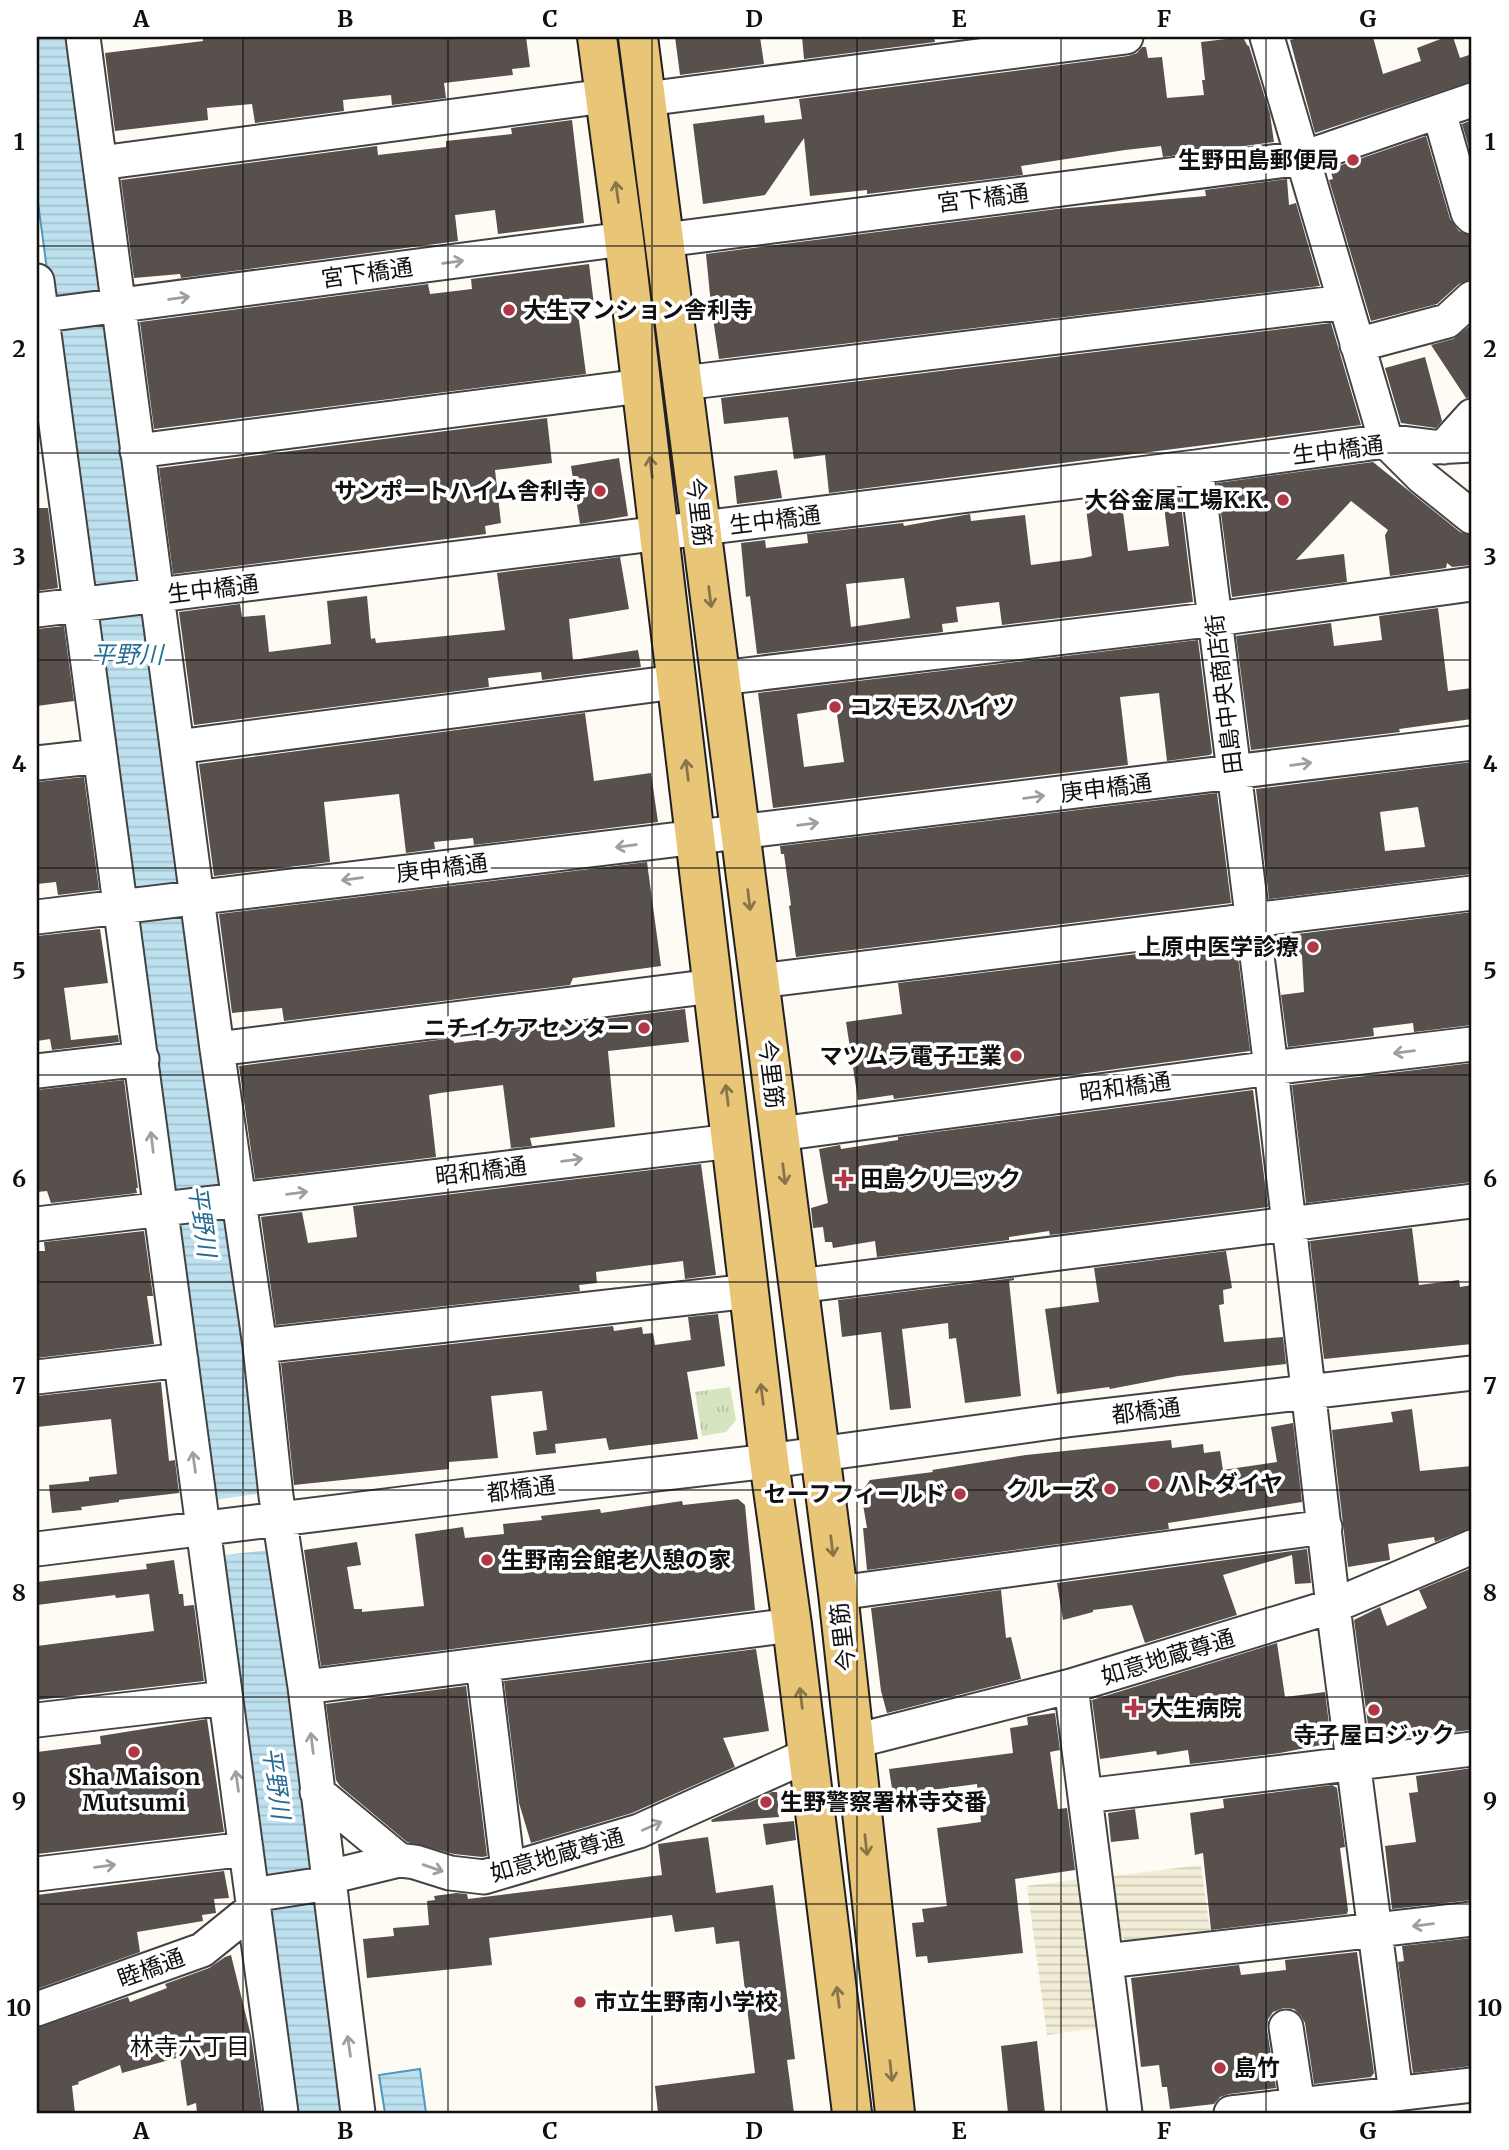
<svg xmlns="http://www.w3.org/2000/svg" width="1509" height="2150" viewBox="0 0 1509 2150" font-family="Merriweather,'Noto Sans JP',serif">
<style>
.farmland{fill:url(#farmland-rules)}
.grass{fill:url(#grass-tufts)}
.water{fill:url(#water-rules);stroke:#4d9abe;stroke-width:2}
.pier{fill:#fefbf4}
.building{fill:#57504d;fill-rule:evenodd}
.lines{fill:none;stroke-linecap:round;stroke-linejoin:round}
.minor-casing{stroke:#434343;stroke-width:37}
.major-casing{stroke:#212121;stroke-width:42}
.minor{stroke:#fff;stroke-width:33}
.major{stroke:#e9c578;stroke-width:38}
.oneway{stroke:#877449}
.oneway2{stroke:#9f9f9f}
.grid{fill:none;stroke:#101010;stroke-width:2;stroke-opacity:0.55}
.poi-dot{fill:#b13746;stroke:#fff;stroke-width:2.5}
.labels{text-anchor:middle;stroke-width:7;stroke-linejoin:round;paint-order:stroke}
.poi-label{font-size:23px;font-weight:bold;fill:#101010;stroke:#fff;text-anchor:start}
.street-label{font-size:23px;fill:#101010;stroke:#fff}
.water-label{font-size:24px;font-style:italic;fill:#266d94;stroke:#fff}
.neighbourhood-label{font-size:24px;fill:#101010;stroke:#fff}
.neatline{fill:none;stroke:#101010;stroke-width:2.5}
.grid-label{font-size:23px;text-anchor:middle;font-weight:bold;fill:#101010}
</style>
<defs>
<pattern id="farmland-rules" width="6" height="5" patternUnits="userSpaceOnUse" patternTransform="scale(1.75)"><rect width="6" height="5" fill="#f2edd6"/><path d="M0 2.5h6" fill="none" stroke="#cecab7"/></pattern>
<pattern id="grass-tufts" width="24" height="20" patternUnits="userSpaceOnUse" patternTransform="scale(1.75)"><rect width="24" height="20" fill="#d6e5c0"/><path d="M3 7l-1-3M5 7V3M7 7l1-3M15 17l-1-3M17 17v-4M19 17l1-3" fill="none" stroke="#b7c3a4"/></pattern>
<pattern id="water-rules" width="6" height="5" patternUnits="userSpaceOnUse" patternTransform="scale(1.75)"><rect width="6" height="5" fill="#bee1f0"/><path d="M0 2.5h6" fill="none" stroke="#a2c0cd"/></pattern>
</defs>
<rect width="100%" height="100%" fill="#fefbf4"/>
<path class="farmland" d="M1201,1865L1210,1931L1131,1942L1125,1941L1121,1935L1113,1876Z
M1086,1878L1105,2027L1047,2035L1027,1886Z"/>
<path class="grass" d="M730,1387L736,1420L726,1432L702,1436L695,1392Z"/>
<path class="water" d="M37,37H73L350,2113H293L37,195Z
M420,2069L426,2113H385L379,2075Z"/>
<path class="pier" d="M271,1492L278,1549L215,1556L207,1501Z"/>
<path class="building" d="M203,37H526L530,67L512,69L513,75L444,83L446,98L392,105L391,95L343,100L344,111L255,123L252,104L207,108L208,120L115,131L105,53L203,41Z
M675,37H760L764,64L680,75Z
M802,37H934L935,42L804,59Z
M1243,37L1247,45L1249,46L1270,114L1274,142L1163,157L1161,146L1125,150L1021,166L1023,175L867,194V190L810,196L804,138L765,195L703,204L693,124L764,115L765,123L802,119L799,99L1128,56L1137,53L1142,47H1146L1148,58L1162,57L1167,98L1204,95L1202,80H1205L1201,42Z
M1303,37H1373L1383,74L1421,61L1417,48L1446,37H1453L1460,58L1472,54V81L1315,133L1290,40Z
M572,120L584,223L498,234L495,210L455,215L458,241L181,278L180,274L134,278L121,180L377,146L378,155L446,147V141L512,134L511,128Z
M1472,120V158L1462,124Z
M1426,136L1450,219L1459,231L1472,236V279L1459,284L1437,304L1371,321L1329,180L1333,179L1330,169Z
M1287,179L1289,205L1296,203L1320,286L719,359L711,305L706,254L1057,209L1206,196L1205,190Z
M589,264L594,305L581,306L582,312L578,313L586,374L154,429L140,322L428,284L430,294L472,289L471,279Z
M1331,323L1361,425L829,493L825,455L794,459L788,417L724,424L721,398Z
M1472,324V397L1466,398L1431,345L1453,339Z
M1425,357L1442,421L1436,428L1401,423L1385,368Z
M547,418L552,463L495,470L501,523L485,526L486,534L173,574L159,468Z
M619,458L628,516L580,524L571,466Z
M1373,462L1460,532L1472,536V565L1452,567L1447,563L1446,568L1390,576L1385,535L1388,530L1351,501L1296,560L1344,554L1347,582L1232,597L1217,483Z
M777,470L782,498L737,504L734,476Z
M1179,488L1193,602L1002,625L999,602L956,607L958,622L942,624L943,632L757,654L750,596L746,597L741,543L765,540L766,548L808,543L807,534L903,523L904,526L970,514L971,521L1025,515L1031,565L1084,558L1092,556L1085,500L1121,496L1128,551L1169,546L1162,491ZM904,578L910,618L851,627L846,584Z
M37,508H48L58,588L37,591Z
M620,557L629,609L569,619L573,660L638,650L641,667L542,680L541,672L488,678L489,687L194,725L179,612L240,604L242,617L265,615L269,652L331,644L327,601L367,596L371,639L375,638L376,643L505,630L497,573Z
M1438,608L1448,691L1472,688V719L1399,729L1400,732L1251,750L1236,636L1331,623L1334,646L1382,640L1379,616Z
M64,626L74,701L37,706V629Z
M1198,640L1212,753L1210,755L1167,761L1159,693L1120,697L1128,765L773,808L758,693ZM836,708L844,762L804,767L797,714Z
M585,713L594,781L651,773L658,822L474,845L473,838L434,842L435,849L406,853L399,794L324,802L330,862L214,876L199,764Z
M1472,762V874L1269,899L1256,789ZM1418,807L1425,847L1385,851L1380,812Z
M84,777L99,890L58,895L56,882L37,884V782Z
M1217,793L1231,903L796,957L789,906L791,905L784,854H781L780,846Z
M647,862L661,966L573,978L570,985L284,1021L282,1008L232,1013L219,914Z
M1472,912V1025L1414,1032L1413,1023L1373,1028L1374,1036L1288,1047L1281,995L1304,992L1302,955L1277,958L1274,937Z
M100,929L108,983L64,988L71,1040L118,1035L119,1042L52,1050L50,1039L37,1041V936Z
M1236,942L1250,1051L894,1099L893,1095L858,1100L846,1022L902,1014L898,983Z
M685,1009L689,1042L608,1051L615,1127L530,1138L532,1146L511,1148L503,1085L440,1093L429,1095L436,1157L255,1179L239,1066L453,1038L454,1043L501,1037L500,1032Z
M1472,1063V1182L1306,1203L1292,1085Z
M124,1080L138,1188H136L137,1193L51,1203L47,1191L37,1192V1152H39L37,1130V1090Z
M1253,1090L1268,1207L1050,1235L1049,1231L1009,1237V1240L877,1257L875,1241L833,1248L832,1242H825L823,1227L813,1228L811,1208L828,1203L819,1149L840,1145L841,1149L898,1140V1137Z
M701,1164L716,1275L685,1279L683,1261L596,1272L597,1283L579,1285L580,1291L276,1325L261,1217L302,1212L308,1243L357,1237L353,1206Z
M1412,1228L1419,1285L1459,1280L1460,1287L1472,1285V1344L1324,1359L1310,1241Z
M144,1231L153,1296H147L154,1344L37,1358V1251H45L44,1242Z
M1226,1251L1232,1288L1223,1290L1224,1304L1219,1305L1224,1342L1283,1337L1286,1364L1178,1376L1110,1389L1109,1387L1057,1394L1045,1309L1099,1302L1094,1268Z
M1014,1278V1280L1009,1281L1021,1396L965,1403L956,1338L949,1339L948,1323L902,1329L911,1408L890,1410L881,1332L842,1337L838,1300Z
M718,1314L725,1366L687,1372L698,1439L609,1450L606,1438L555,1444L556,1453L536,1455L533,1432L547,1430L542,1391L491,1396L498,1458L449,1462V1469L294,1485L281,1363L613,1326L614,1331L642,1327L643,1334L653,1333L655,1345L691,1340L688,1317Z
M161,1382L169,1461L175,1460L179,1493L119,1500V1502L81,1507L82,1510L52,1513L49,1485L89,1481V1477L117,1474L111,1419L37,1427V1396Z
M1412,1409L1420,1471L1472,1466V1528L1435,1542L1434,1537L1388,1544L1390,1560L1348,1567L1332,1430L1393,1422L1391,1412Z
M1293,1423L1302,1502L1168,1523L1169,1529L867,1570L863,1528H867L861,1493L870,1480L933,1472L932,1470L1026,1455L1171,1440L1172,1448L1203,1444L1204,1453L1220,1451L1223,1470L1277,1462L1271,1427Z
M738,1499L745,1505L755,1610L321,1666L304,1550L357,1542L361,1565L347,1567L354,1609H362V1612L424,1606L415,1534L463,1527L465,1538L504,1534L503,1524L542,1520L541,1516L600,1509L601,1513L682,1501L683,1505Z
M1307,1549L1311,1583L1295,1584L1292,1555L1223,1575L1237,1615L1145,1643L1132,1605L1093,1610V1612L1063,1620L1057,1583Z
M174,1560L179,1594H183L184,1606L194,1605L204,1681L37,1700V1646L154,1631L149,1594L116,1598L115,1595L37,1605V1582L147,1569L146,1564Z
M1472,1568V1730L1370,1740L1354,1620L1380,1607L1387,1626L1427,1608L1419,1590Z
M1001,1590L1006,1638L1011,1637L1021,1679L887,1713L881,1691L871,1608Z
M1277,1643L1285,1697L1325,1692L1331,1740L1326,1744L1280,1753L1190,1764L1188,1750L1157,1755L1156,1751L1100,1759L1092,1700Z
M756,1649L769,1731L723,1738L735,1767L632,1813L531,1843L519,1803L504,1681Z
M466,1686L487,1856L482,1857L454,1854L407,1842L340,1786L336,1780L326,1704Z
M1055,1713L1060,1750L1050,1752L1058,1809L1067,1808L1075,1870L1015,1879L1023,1953L928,1963L927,1956L916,1957L912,1923L924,1922L922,1909L947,1906L937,1828L981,1822L977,1784L893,1795L889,1769L1013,1753L1010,1728L1028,1725L1027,1717Z
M207,1719L224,1832L37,1854V1752L101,1744L100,1736Z
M1472,1768V1900L1392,1909L1385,1846L1416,1842L1409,1793L1418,1792L1416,1776Z
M1332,1785L1337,1788L1345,1847L1340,1848L1348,1910L1347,1914L1211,1930L1203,1853L1195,1855L1190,1813L1224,1808L1223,1799Z
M772,1792H777L779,1817L712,1822L711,1820Z
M1135,1809L1139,1839L1111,1842L1108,1813Z
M794,1821L796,1840L766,1845L763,1824Z
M708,1837L716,1893L773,1885L795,2059L787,2060L794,2113H658L655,2086L755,2073L739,1941L716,1944L714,1927L675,1932L672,1915L489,1938L492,1965L367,1978L363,1939L394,1936L393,1928L429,1925L427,1901L435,1900L434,1896L456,1893L467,1894L468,1899L662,1875L658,1844Z
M224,1871L229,1898L214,1899L216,1913L202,1915L203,1921L137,1932L140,1952L37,1989V1895Z
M1472,1938V2066L1413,2073L1398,1962L1404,1961L1402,1946Z
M1357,1952L1374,2073L1371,2077L1314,2084L1305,2023L1301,2016L1294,2009L1284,2008L1273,2012L1268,2019L1267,2029L1276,2088L1229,2094L1220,2097L1214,2104L1170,2109L1167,2087H1162L1159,2065L1141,2067L1131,1978L1239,1965L1241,1975L1286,1970L1285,1960Z
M231,1955L251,2036L262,2113H197L196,2103L187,2106L180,2057L122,2073L120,2065L78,2082L79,2084L72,2086L75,2113H37V2028L128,1997L130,2002L167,1988L165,1984L209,1968L225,1957Z
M1037,2041L1045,2113H1008L1001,2046Z"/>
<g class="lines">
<g class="minor-casing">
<path id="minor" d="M83,37L217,1049L260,1346L276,1496L305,1687L358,2113
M1267,37L1386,441L1422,477L1472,517
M646,99L1126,37
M1439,112L1468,213L1472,217
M100,163L605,96
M664,240L1303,158L1472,100
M37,281L281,2113
M37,316L624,239
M1357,345L1447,321L1472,298
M683,383L1344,302
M1444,447L1472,416
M137,451L641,386
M1196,467L1271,1068L1333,1606L1396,2094
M37,610L1196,467L1386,441L1434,447L1472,445
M720,678L1216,619L1472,584
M177,747L676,682
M37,763L100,756
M37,917L1472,743
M759,981L1472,893
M217,1049L713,986
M37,1071L142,1059
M779,1134L1271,1068L1472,1044
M37,1224L732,1141
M798,1286L1472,1201
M260,1346L750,1291
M37,1377L181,1360
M37,1549L458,1497L769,1461L1067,1420L1472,1373
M838,1593L1325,1527
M483,1665L508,1870
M1071,1686L1125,2113
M305,1687L792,1625
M37,1720L225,1698
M855,1741L1071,1686L1333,1606L1472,1547
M317,1792L399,1860L415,1862L450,1873L484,1877L639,1831L808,1755
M1085,1796L1472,1749
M37,1874L246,1849
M329,1877L399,1860
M252,1895L330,1883
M1106,1961L1472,1919
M37,2009L202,1950L254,1908
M1286,2027L1298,2105
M1231,2113L1472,2085"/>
</g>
<g class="major-casing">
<path id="major" d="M597,37L624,239L769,1461L792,1625L852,2113
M638,37L838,1593L895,2113"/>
</g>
<use href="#minor" class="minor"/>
<use href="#major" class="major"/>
</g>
<defs><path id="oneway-shaft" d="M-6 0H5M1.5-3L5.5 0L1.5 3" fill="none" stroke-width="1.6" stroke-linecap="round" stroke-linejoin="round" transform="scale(1.75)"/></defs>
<g class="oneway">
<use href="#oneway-shaft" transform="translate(617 192) rotate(-98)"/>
<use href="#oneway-shaft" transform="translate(651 467) rotate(-97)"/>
<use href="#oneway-shaft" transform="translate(710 597) rotate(83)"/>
<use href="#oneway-shaft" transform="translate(687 770) rotate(-97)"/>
<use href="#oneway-shaft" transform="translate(749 900) rotate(83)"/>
<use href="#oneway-shaft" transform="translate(727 1095) rotate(-97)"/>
<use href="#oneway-shaft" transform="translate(784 1174) rotate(83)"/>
<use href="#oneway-shaft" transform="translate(762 1394) rotate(-97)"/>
<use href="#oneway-shaft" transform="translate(832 1546) rotate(83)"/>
<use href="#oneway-shaft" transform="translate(801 1698) rotate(-97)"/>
<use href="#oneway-shaft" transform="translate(866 1845) rotate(84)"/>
<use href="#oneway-shaft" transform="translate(838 1997) rotate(-97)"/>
<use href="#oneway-shaft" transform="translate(891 2071) rotate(84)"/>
</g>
<g class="oneway2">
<use href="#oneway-shaft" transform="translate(453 262) rotate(-8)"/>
<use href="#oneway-shaft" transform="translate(179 298) rotate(-8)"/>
<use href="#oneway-shaft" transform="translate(1301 764) rotate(-7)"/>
<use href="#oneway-shaft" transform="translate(1034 797) rotate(-7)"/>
<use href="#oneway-shaft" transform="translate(808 824) rotate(-7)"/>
<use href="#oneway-shaft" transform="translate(626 846) rotate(173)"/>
<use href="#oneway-shaft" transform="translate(352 879) rotate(173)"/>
<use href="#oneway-shaft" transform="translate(1404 1052) rotate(173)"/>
<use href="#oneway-shaft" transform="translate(152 1142) rotate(-97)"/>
<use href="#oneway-shaft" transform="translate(572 1160) rotate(-7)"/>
<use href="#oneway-shaft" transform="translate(297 1193) rotate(-7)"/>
<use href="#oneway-shaft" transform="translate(194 1462) rotate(-98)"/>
<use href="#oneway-shaft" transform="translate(312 1743) rotate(-97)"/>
<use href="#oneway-shaft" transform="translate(237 1781) rotate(-98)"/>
<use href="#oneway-shaft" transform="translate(652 1826) rotate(-24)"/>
<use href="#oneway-shaft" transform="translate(105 1866) rotate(-7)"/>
<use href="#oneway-shaft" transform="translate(433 1868) rotate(19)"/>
<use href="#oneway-shaft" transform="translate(1423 1925) rotate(173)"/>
<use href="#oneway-shaft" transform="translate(349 2046) rotate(-98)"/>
</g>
<path class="grid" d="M243,37V2113M448,37V2113M652,37V2113M857,37V2113M1061,37V2113M1266,37V2113M37,246H1472M37,453H1472M37,660H1472M37,868H1472M37,1075H1472M37,1282H1472M37,1490H1472M37,1697H1472M37,1904H1472"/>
<g class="poi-dot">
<circle cx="1353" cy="160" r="7"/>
<circle cx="509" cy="310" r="7"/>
<circle cx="600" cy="491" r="7"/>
<circle cx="1283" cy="500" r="7"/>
<circle cx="835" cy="707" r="7"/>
<circle cx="1313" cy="947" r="7"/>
<circle cx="644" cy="1028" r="7"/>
<circle cx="1016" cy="1056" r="7"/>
<path d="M840.5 1168.5h7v7h7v7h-7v7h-7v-7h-7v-7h7z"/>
<circle cx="1154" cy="1484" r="7"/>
<circle cx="1110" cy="1489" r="7"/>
<circle cx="960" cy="1494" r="7"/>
<circle cx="487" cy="1560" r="7"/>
<path d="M1130.5 1697.5h7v7h7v7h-7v7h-7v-7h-7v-7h7z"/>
<circle cx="1374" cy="1710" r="7"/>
<circle cx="134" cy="1752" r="7"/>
<circle cx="766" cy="1802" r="7"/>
<circle cx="580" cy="2002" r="7"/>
<circle cx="1220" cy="2068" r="7"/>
</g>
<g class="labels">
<g class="poi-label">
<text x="1339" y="168" text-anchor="end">生野田島郵便局</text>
<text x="523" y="318">大生マンション舎利寺</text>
<text x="586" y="499" text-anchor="end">サンポートハイム舎利寺</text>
<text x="1269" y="508" text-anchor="end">大谷金属工場K.K.</text>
<text x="849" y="715">コスモス ハイツ</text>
<text x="1299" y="955" text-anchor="end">上原中医学診療</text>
<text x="630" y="1036" text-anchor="end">ニチイケアセンター</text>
<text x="1002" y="1064" text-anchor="end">マツムラ電子工業</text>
<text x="860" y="1187">田島クリニック</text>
<text x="1168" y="1492">ハトダイヤ</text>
<text x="1096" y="1497" text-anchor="end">クルーズ</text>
<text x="946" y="1502" text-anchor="end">セーフフィールド</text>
<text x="501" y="1568">生野南会館老人憩の家</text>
<text x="1150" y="1716">大生病院</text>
<text x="1374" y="1743" text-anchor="middle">寺子屋ロジック</text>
<text x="134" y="1785" text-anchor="middle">Sha Maison<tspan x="134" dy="26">Mutsumi</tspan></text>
<text x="780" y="1810">生野警察署林寺交番</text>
<text x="594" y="2010">市立生野南小学校</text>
<text x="1234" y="2076">島竹</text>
</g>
<g class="street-label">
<text transform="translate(983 198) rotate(-7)" y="8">宮下橋通</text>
<text transform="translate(367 273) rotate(-8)" y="8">宮下橋通</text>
<text transform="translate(1338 450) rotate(-7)" y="8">生中橋通</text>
<text transform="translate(699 512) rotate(83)" y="8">今里筋</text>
<text transform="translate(775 520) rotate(-7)" y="8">生中橋通</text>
<text transform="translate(213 589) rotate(-7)" y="8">生中橋通</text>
<text transform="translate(1224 694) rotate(-97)" y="8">田島中央商店街</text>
<text transform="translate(1106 788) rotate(-7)" y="8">庚申橋通</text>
<text transform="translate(442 868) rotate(-7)" y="8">庚申橋通</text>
<text transform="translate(771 1074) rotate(83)" y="8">今里筋</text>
<text transform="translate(1125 1087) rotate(-8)" y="8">昭和橋通</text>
<text transform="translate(481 1171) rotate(-7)" y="8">昭和橋通</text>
<text transform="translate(1146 1411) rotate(-7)" y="8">都橋通</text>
<text transform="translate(521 1489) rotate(-7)" y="8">都橋通</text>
<text transform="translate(843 1637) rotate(-97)" y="8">今里筋</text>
<text transform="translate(1168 1657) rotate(-17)" y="8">如意地蔵尊通</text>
<text transform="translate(557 1855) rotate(-16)" y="8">如意地蔵尊通</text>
<text transform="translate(151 1968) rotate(-20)" y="8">睦橋通</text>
</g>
<g class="water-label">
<text x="127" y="663">平野川</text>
<text transform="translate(202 1221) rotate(82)" y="8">平野川</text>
<text transform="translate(276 1783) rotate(82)" y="8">平野川</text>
</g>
<g class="neighbourhood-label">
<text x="190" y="2055">林寺六丁目</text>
</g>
</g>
<rect width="1509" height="2150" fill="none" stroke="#ffffff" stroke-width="77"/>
<rect x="38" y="38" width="1432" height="2074" class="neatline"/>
<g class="grid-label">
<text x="141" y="27">A</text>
<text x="345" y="27">B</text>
<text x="550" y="27">C</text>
<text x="754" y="27">D</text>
<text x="959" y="27">E</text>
<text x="1164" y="27">F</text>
<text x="1368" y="27">G</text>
<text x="19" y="150">1</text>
<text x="1490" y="150">1</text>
<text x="19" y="357">2</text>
<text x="1490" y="357">2</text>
<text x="19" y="565">3</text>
<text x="1490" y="565">3</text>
<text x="19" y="772">4</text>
<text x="1490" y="772">4</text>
<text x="19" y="979">5</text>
<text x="1490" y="979">5</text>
<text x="19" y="1187">6</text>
<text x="1490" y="1187">6</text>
<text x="19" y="1394">7</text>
<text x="1490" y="1394">7</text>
<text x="19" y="1601">8</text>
<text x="1490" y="1601">8</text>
<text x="19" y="1809">9</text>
<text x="1490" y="1809">9</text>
<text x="19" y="2016">10</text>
<text x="1490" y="2016">10</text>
<text x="141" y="2139">A</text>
<text x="345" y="2139">B</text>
<text x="550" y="2139">C</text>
<text x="754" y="2139">D</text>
<text x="959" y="2139">E</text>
<text x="1164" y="2139">F</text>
<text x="1368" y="2139">G</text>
</g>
</svg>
